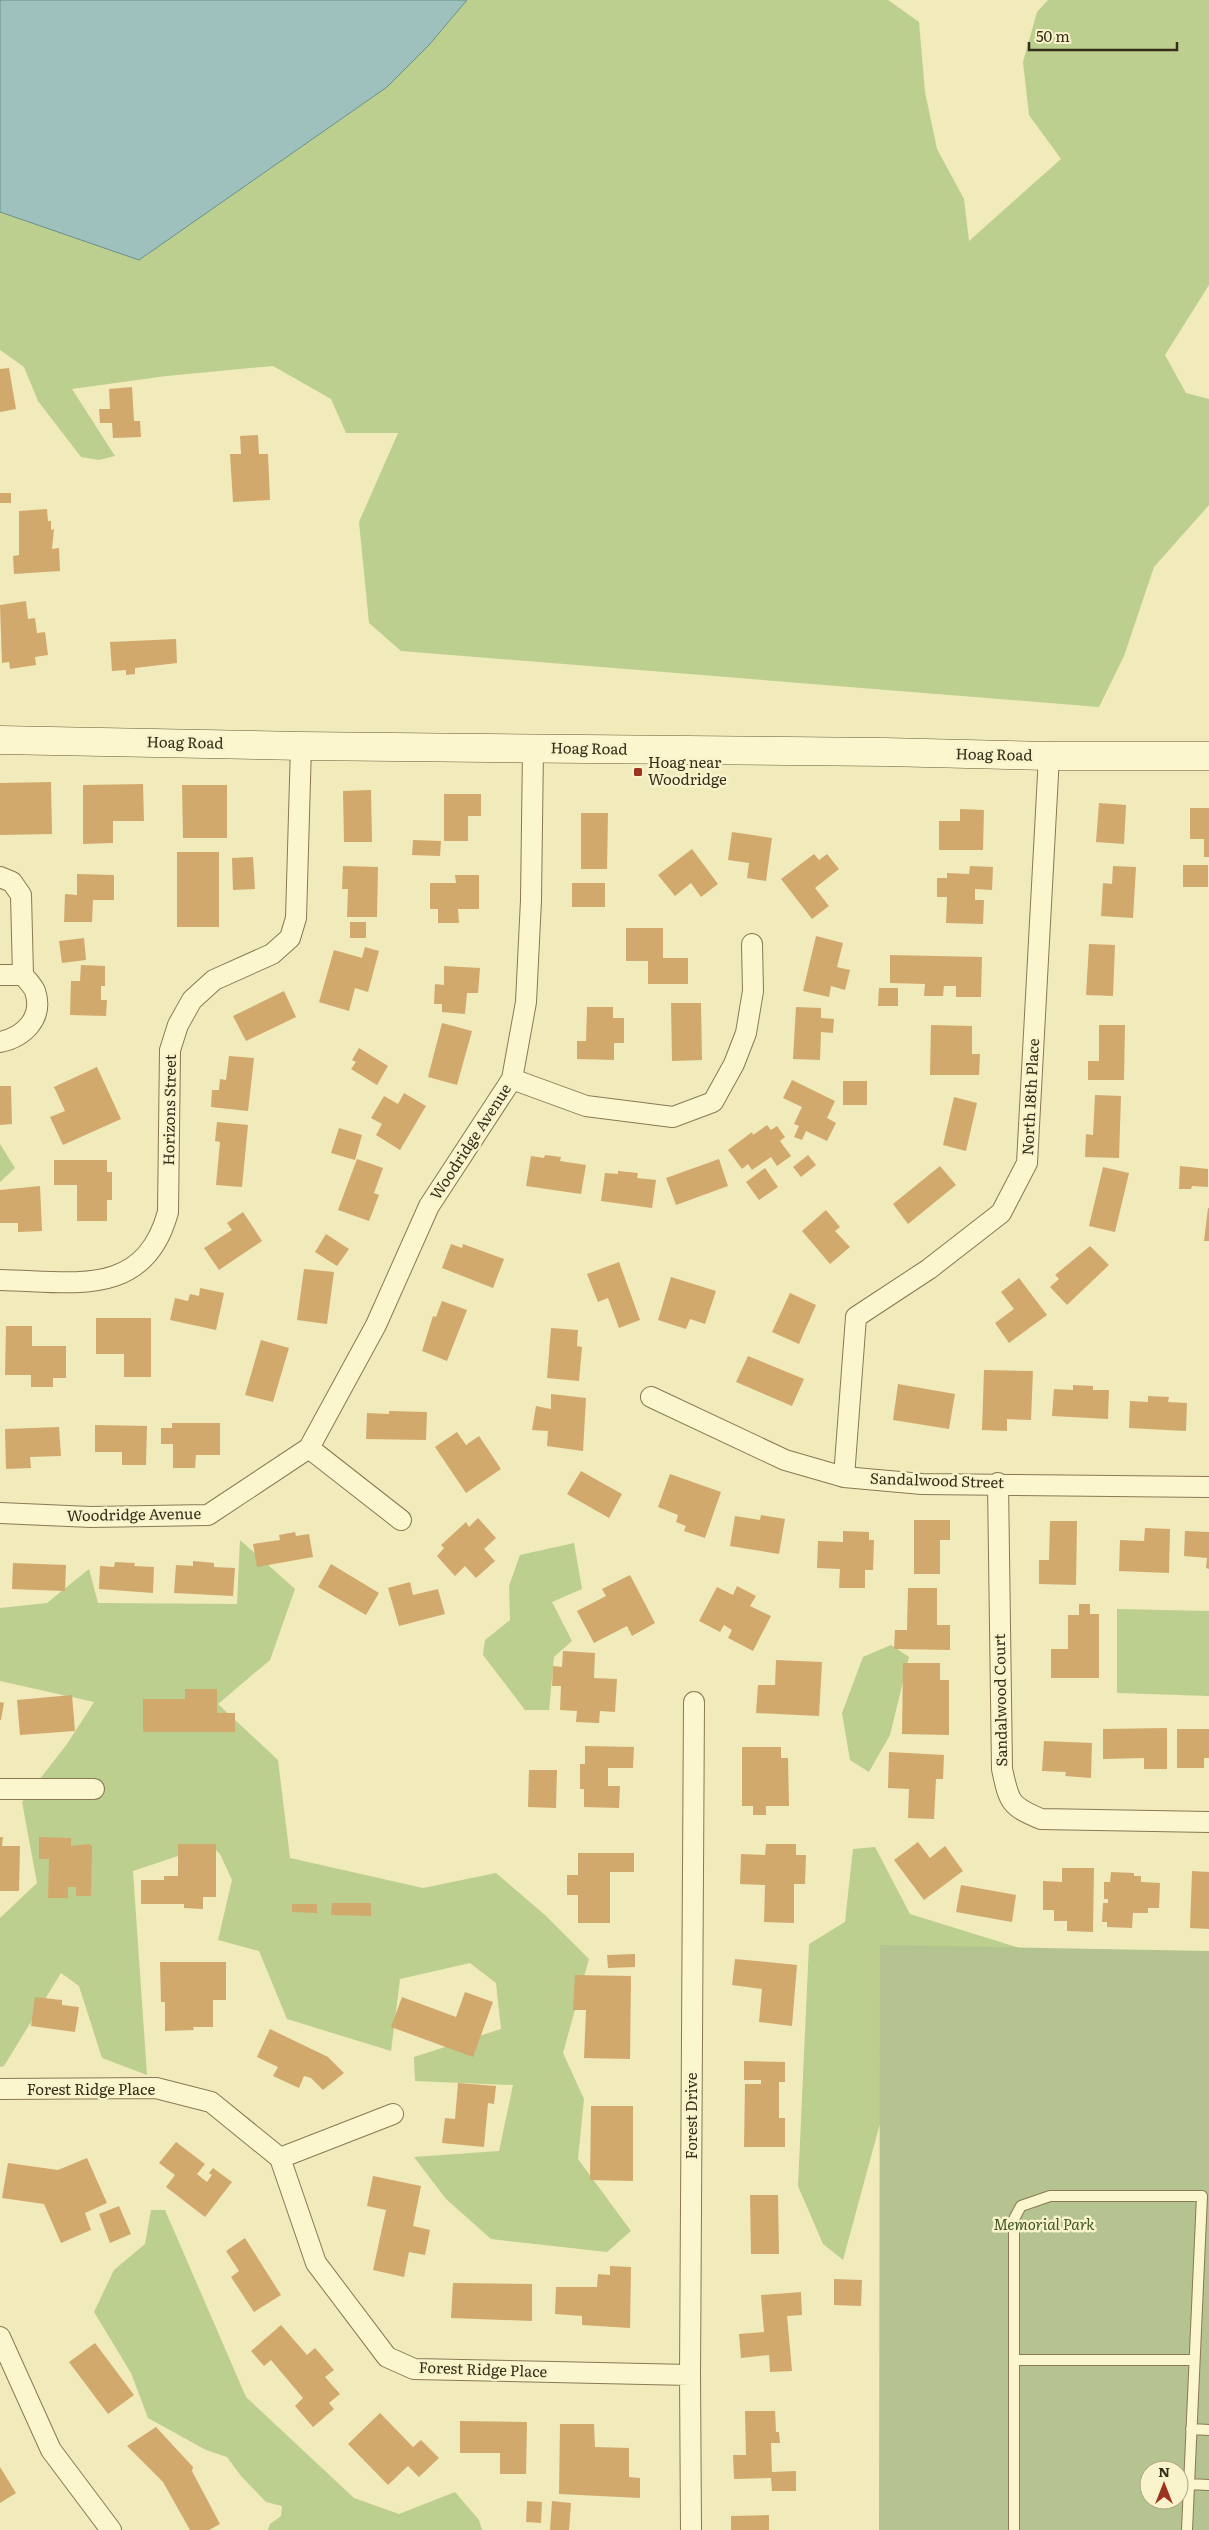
<svg xmlns="http://www.w3.org/2000/svg" width="1209" height="2530" viewBox="0 0 1209 2530" font-family="Literata,serif">
<style>
.green{fill:#bccf8e}
.cemetery{fill:#b4c38f;fill-rule:evenodd}
.water{fill:#9fc1bd;stroke:#678f8c}
.building{fill:#d2a96d}
.lines{fill:none;stroke-linecap:round;stroke-linejoin:round}
.lane-casing{stroke:#897954;stroke-width:12}
.street-casing{stroke:#897954;stroke-width:22}
.secondary-casing{stroke:#6a5a37;stroke-width:29}
.lane{stroke:#fbf6ce;stroke-width:10}
.street{stroke:#fbf6ce;stroke-width:20}
.secondary{stroke:#fbf6ce;stroke-width:28}
.poi-dot{fill:#9c341f;stroke:#f8f3cb;stroke-width:2}
.labels{text-anchor:middle;stroke-width:5;stroke-linejoin:round;paint-order:stroke}
.street-label{font-size:15px;fill:#372d1a;stroke:#f8f3cb}
.poi-label{font-size:15px;fill:#372d1a;stroke:#f8f3cb;text-anchor:start}
.park-label{font-size:15px;font-style:italic;fill:#3e551f;stroke:#f8f3cb}
</style>
<rect width="100%" height="100%" fill="#f1eabb"/>
<path class="green" d="M467,0H888L919,22L925,92L937,149L964,199L969,241L1061,159L1029,115L1023,62L1037,12L1048,0H1209V285L1165,355L1186,393L1209,399V505L1154,567L1124,656L1099,707L401,651L369,623L359,522L398,433H346L331,399L273,366L166,376L72,389L115,456L99,460L81,457L38,401L24,367L0,350V212L139,260L387,87L429,45Z
M0,1144L15,1168L0,1182Z
M240,1540L295,1589L270,1660L218,1704L278,1760L290,1858L423,1888L496,1873L546,1916L589,1959L563,2053L584,2099L578,2159L631,2231L607,2252L491,2239L446,2199L414,2157L499,2151L513,2085L415,2081L414,2057L501,2029L496,1983L470,1963L400,1979L391,2051L287,2019L259,1951L218,1940L232,1880L220,1854L211,1845L133,1871L147,2075L102,2058L79,1986L61,1973L4,2066L0,2067V1918L37,1883L22,1802L67,1744L94,1702L0,1681V1608L47,1603L89,1569L98,1603L237,1604Z
M574,1543L582,1589L552,1602L572,1641L554,1657L549,1710H525L483,1655L485,1640L510,1620L509,1586L520,1555Z
M1117,1609L1209,1611V1696L1117,1693Z
M891,1645L909,1657L890,1735L869,1772L850,1760L842,1713L863,1657Z
M875,1847L910,1914L1020,1948L901,2046L843,2260L823,2244L798,2186L809,1944L845,1922L853,1849Z
M151,2210H165L246,2397L354,2498L399,2514L455,2492L479,2520L482,2530H268L270,2524L281,2516L282,2506L266,2502L241,2476L227,2457L206,2450L148,2418L131,2373L94,2312L114,2270L145,2244Z"/>
<path class="cemetery" d="M880,1945L1209,1951V2530H879ZM1149,2470H1179V2500H1149Z"/>
<path class="water" d="M0,0H467L429,45L387,87L139,260L0,212Z"/>
<path class="building" d="M9,368L16,409L0,412V369Z
M132,387L134,421H140L141,437L113,438L112,423H100L99,409H110L109,389Z
M258,435L259,454H268L270,500L233,502L230,454H241L240,436Z
M0,493H11V503H0Z
M47,509L48,521H51V530L54,529L52,549L59,548L60,571L14,574L13,556L19,555V511Z
M26,601L28,619L35,618L37,633L45,632L48,655L35,657L36,665L10,669L9,662L2,663L0,605Z
M176,639L177,663L135,668V674L126,675V670L112,671L110,642Z
M51,782L52,834L0,835V783Z
M143,784L144,821H113V843L83,844V785Z
M182,785H227V838H183Z
M371,790L372,842H344L343,791Z
M444,794H481V816H468V841H444Z
M1099,803L1126,805L1124,844L1096,842Z
M1190,808H1209V857H1204V839H1190Z
M960,809L984,810L983,850H939V821H960Z
M581,813H608L607,869H581Z
M732,832L772,838L766,881L747,878L749,863L728,860Z
M413,840L441,841L440,856L412,855Z
M692,849L718,884L701,897L691,883L675,896L658,875Z
M177,852H219V927H177Z
M814,854L819,860L827,854L839,869L815,888L829,906L812,919L781,879Z
M253,857L255,889L233,890L232,858Z
M1183,865H1208V887H1183Z
M343,866L378,867L377,917H347L348,889H342Z
M970,866L993,867L992,890L975,889V900H984L983,924L946,923L947,897H937V878H947V873L969,874Z
M1113,866L1136,867L1133,918L1101,916L1103,883L1112,884Z
M77,874L114,875V900H93L92,922H64L65,894L77,895Z
M455,875H479V909H458L459,923H438V909H430V883H456Z
M572,883H605V907H572Z
M350,922H366V938H350Z
M626,928H663V958H688V984H648V961H626Z
M816,936L843,943L837,967L850,970L845,990L831,986L829,997L803,991Z
M84,938L86,960L62,963L59,941Z
M1089,944L1115,945L1113,996L1086,995Z
M365,947L379,951L368,992L355,988L349,1011L319,1002L334,950L362,958Z
M890,955L982,957L981,997H956V986H944L943,996H924L925,984L890,983Z
M81,965L105,966V986H101V1000H107L106,1016L70,1015L71,981H80Z
M444,966L480,968L478,993H467L465,1014L442,1012V1004H434L435,984L444,985Z
M879,988H898V1006H878Z
M284,991L296,1017L246,1041L233,1016Z
M671,1003H701L702,1060L672,1061Z
M587,1007H613V1018H624V1043H614V1060L577,1059V1041H586Z
M796,1007L821,1008V1018L834,1019L833,1033L821,1032L820,1060L793,1059Z
M442,1023L472,1031L457,1085L428,1077Z
M931,1025L972,1026V1054H980L979,1075H930Z
M1099,1025H1125L1124,1080H1088V1061H1099Z
M359,1048L388,1066L377,1085L351,1069L356,1062L352,1060Z
M229,1056L254,1058L248,1111L211,1107L212,1090H219L220,1079L226,1080Z
M97,1067L121,1119L63,1145L50,1117L65,1111L54,1087Z
M792,1080L835,1101L827,1118L836,1123L827,1141L806,1131L802,1140L794,1137L799,1126L794,1124L802,1107L783,1098Z
M843,1081H867V1105H843Z
M0,1086H11L12,1124L0,1125Z
M404,1093L426,1106L400,1150L376,1135L382,1124L371,1118L384,1096L398,1104Z
M1095,1095L1121,1096L1119,1158L1085,1157L1086,1134L1093,1135Z
M954,1097L977,1103L966,1151L943,1145Z
M217,1122L248,1125L242,1187L216,1185L220,1142L215,1141Z
M767,1125L771,1130L777,1126L785,1137L780,1141L791,1156L777,1166L771,1157L752,1170L748,1164L742,1169L728,1150L752,1132L753,1135Z
M339,1128L362,1135L355,1160L331,1153Z
M545,1155L561,1157L560,1161L586,1165L581,1194L526,1186L531,1156L544,1158Z
M808,1155L816,1165L801,1177L793,1167Z
M357,1159L383,1168L374,1193L379,1195L369,1221L338,1210Z
M719,1159L728,1186L676,1205L666,1178Z
M54,1160H107V1172H112V1200H107V1221H77V1185H54Z
M940,1166L956,1185L908,1224L893,1204Z
M1180,1166L1208,1169V1187L1192,1186L1191,1189H1179Z
M1103,1167L1129,1173L1115,1232L1089,1226Z
M765,1168L778,1187L759,1200L746,1182Z
M618,1171L638,1173L637,1178L656,1180L652,1208L601,1201L605,1173L618,1174Z
M40,1186L42,1231L18,1232V1223H0V1190Z
M1208,1208H1209V1241H1204Z
M826,1210L840,1227L835,1231L850,1247L830,1264L802,1231Z
M243,1212L262,1241L219,1270L204,1248L232,1230L227,1223Z
M326,1234L349,1249L337,1266L315,1252Z
M451,1244L462,1248L463,1244L504,1259L493,1288L442,1268Z
M1090,1246L1109,1265L1067,1305L1050,1287L1059,1279L1055,1275Z
M619,1262L640,1320L619,1328L608,1298L598,1302L587,1274Z
M304,1269L334,1272L327,1324L297,1320Z
M671,1277L716,1291L705,1324L690,1319L686,1329L658,1320Z
M1019,1278L1047,1315L1009,1343L995,1323L1014,1309L1001,1292Z
M200,1288L224,1293L216,1330L170,1320L175,1298L188,1301L190,1294L199,1296Z
M790,1293L816,1305L799,1344L772,1332Z
M442,1301L467,1310L447,1361L422,1351L433,1316L436,1317Z
M96,1318H151V1377H124V1354H96Z
M6,1326H32V1346H66V1378H53V1387H31V1375H5Z
M551,1328L578,1330L577,1346L582,1347L579,1381L547,1378Z
M261,1340L289,1348L273,1402L245,1395Z
M748,1356L804,1379L792,1406L736,1382Z
M984,1370L1033,1371L1031,1420L1007,1419V1431L982,1430Z
M898,1384L955,1394L949,1429L893,1420Z
M1073,1385L1093,1386V1390H1109L1108,1419L1052,1416L1054,1389L1073,1390Z
M551,1394L586,1398L583,1451L547,1446L548,1431L532,1430L536,1406L551,1409Z
M1148,1396L1169,1397L1168,1402L1187,1403L1186,1431L1129,1428L1130,1401L1148,1402Z
M389,1411L427,1412L426,1440L366,1439L367,1413L389,1414Z
M172,1423H220V1455H196L195,1468H173V1444H161V1428H172Z
M95,1425L147,1426L146,1465H122V1452H95Z
M59,1427L61,1456L30,1457L31,1468L6,1469L5,1429Z
M457,1432L466,1445L479,1436L501,1469L466,1493L435,1447Z
M581,1471L622,1494L609,1518L567,1494Z
M670,1474L721,1492L705,1538L684,1531L686,1526L676,1522L678,1515L658,1507Z
M761,1515L785,1519L779,1554L730,1546L735,1516L760,1520Z
M478,1518L496,1538L484,1549L495,1561L476,1578L465,1566L455,1576L437,1556L444,1548L441,1545L466,1522L469,1527Z
M914,1520H950V1540H940V1574H914Z
M1050,1521H1077L1076,1585L1039,1584V1560H1049Z
M1145,1528L1170,1529L1169,1573L1119,1571L1120,1540L1144,1541Z
M843,1531L869,1532V1540H874L873,1570H865V1588H839L840,1569L817,1568L818,1541L843,1542Z
M1185,1531L1209,1532V1569L1206,1568L1207,1558L1184,1556Z
M295,1532L296,1536L309,1534L313,1557L257,1567L253,1544L280,1540L279,1535Z
M193,1561L214,1563V1567L235,1568L233,1596L174,1593L176,1565L193,1566Z
M115,1562L135,1563L134,1566L154,1567L153,1593L99,1589L100,1566L114,1567Z
M13,1563L66,1565L65,1591L12,1589Z
M331,1564L379,1593L366,1615L318,1587Z
M630,1575L655,1623L632,1636L627,1626L594,1643L577,1611L606,1596L602,1589Z
M410,1582L413,1595L438,1589L445,1614L399,1626L388,1588Z
M737,1586L756,1596L750,1606L771,1616L753,1651L728,1638L732,1630L724,1625L720,1632L699,1621L717,1587L733,1595Z
M908,1588H937V1625H950V1650L894,1649L895,1630H907Z
M1079,1604H1090V1614H1099V1678H1051V1649H1068V1615H1079Z
M563,1651L595,1653L594,1678L617,1679L615,1712L600,1711L599,1723L576,1722L577,1711L560,1710L561,1686H552L553,1666L562,1667Z
M776,1660L822,1662L819,1716L756,1713L758,1685H775Z
M903,1663H940V1680H949V1735L902,1734Z
M185,1689H217V1713H235V1732H143V1699H185Z
M72,1695L75,1731L20,1735L17,1700Z
M0,1702L4,1703L1,1720H0Z
M1167,1728V1769H1144V1758L1103,1759V1729Z
M1177,1729H1209V1758H1204V1768H1177Z
M1044,1741L1092,1743L1091,1778L1065,1776L1066,1772L1042,1771Z
M585,1746L634,1747L633,1768H608V1786H620L619,1808L584,1807V1789H580V1764H585Z
M742,1747H781V1758H788L789,1806H766V1815H753V1806H742Z
M889,1752L944,1755L943,1779H936L934,1819L908,1818L909,1789L888,1788Z
M529,1770H557L556,1808L528,1807Z
M0,1837H3L2,1846H20L19,1891H0Z
M39,1837L71,1838V1846L89,1844L92,1846L91,1896H76V1887H68V1898H48L49,1859H39Z
M918,1842L930,1858L945,1846L963,1871L924,1900L894,1860Z
M178,1844H216V1897H203V1909L184,1908V1904H141V1880H164V1876H178Z
M766,1844H796V1855H806L805,1884H794V1923L764,1922L765,1885L740,1884L741,1854L765,1855Z
M578,1853H634V1872H610V1923H578V1895H567V1875H578Z
M1062,1868H1094L1093,1932L1067,1931V1921H1054V1910H1043V1881L1062,1882Z
M1192,1871L1209,1872V1929L1190,1928Z
M1111,1872L1134,1873V1876H1141V1882L1160,1883L1159,1908H1148V1913H1133L1132,1928L1107,1927V1922H1102L1103,1903H1108V1899H1104V1882H1110Z
M961,1885L1016,1895L1012,1922L956,1912Z
M332,1903H371V1916L331,1915Z
M292,1904H317V1913L292,1912Z
M635,1954V1967L608,1968L607,1955Z
M735,1959L797,1965L792,2026L759,2022L762,1989L732,1985Z
M160,1962H226V2000H213V2027H193L194,2030L165,2031V2002H161Z
M575,1975L631,1976L630,2059L584,2058L586,2010H573Z
M465,1992L493,2002L473,2057L391,2027L402,1997L456,2017Z
M35,1997L62,2000V2005L79,2007L75,2032L31,2026Z
M270,2029L328,2057L344,2073L323,2090L311,2078L304,2076L299,2088L273,2076L278,2067L257,2057Z
M744,2061L785,2062V2082H779V2118H785V2147H744L745,2084H761V2080H744Z
M458,2083L496,2086L494,2104L488,2103L484,2147L442,2143L445,2118L455,2119Z
M591,2106H633V2181L590,2180Z
M176,2142L205,2164L197,2174L207,2182L212,2175L209,2173L213,2168L232,2182L205,2217L166,2187L175,2175L159,2163Z
M87,2158L107,2203L85,2213L91,2230L61,2243L44,2204L2,2198L8,2163L58,2170Z
M373,2176L421,2186L413,2226L430,2230L425,2255L409,2252L404,2277L373,2270L386,2210L367,2206Z
M750,2195H778L779,2254H751Z
M119,2206L131,2234L110,2243L99,2214Z
M245,2238L281,2295L254,2312L231,2277L239,2271L226,2251Z
M610,2266L631,2267L630,2328L582,2325V2316L555,2314L556,2287H597L598,2274L610,2275Z
M834,2279L862,2280L861,2306L834,2305Z
M453,2283L532,2284V2321L451,2318Z
M801,2292L802,2315L787,2316L792,2371L770,2372L769,2355L741,2358L739,2334L764,2332L761,2295Z
M281,2325L307,2355L315,2348L334,2370L325,2377L340,2394L329,2403L334,2409L313,2427L295,2406L303,2398L271,2360L264,2366L251,2351Z
M95,2343L134,2395L108,2414L69,2362Z
M745,2411H775L776,2432H779L780,2443H771L772,2472L796,2471V2491H772L771,2478L734,2479L733,2455H746Z
M380,2413L413,2447L421,2440L439,2458L419,2477L408,2466L388,2485L348,2444Z
M460,2421L527,2422L526,2474H500V2453H460Z
M560,2424H594L595,2447L629,2448V2477L640,2478V2498L559,2494Z
M156,2427L193,2467L192,2471L220,2524L209,2530H190L163,2482L127,2446Z
M0,2467L16,2493L0,2503Z
M527,2501L542,2502L541,2523L526,2522Z
M552,2501L571,2503L569,2530H550Z
M769,2515V2530H731V2516Z"/>
<g class="lines">
<g class="lane-casing">
<path id="lane" d="M1014,2360H1194
M1191,2429L1209,2430
M1189,2484L1209,2485
M1014,2530V2219L1021,2206L1050,2196H1202L1187,2530"/>
</g>
<g class="street-casing">
<path id="street" d="M0,877L12,882L21,895L23,975
M0,975H23C27,980 33,986 35,991C44,1018 24,1037 0,1042
M512,1079L586,1106L673,1117L713,1102L734,1064L746,1033L753,991L752,944
M0,1280C72,1281 144,1300 168,1212L170,1050L178,1025L192,1000L214,980L272,954L290,938L296,918L301,746
M651,1397L785,1460L844,1477L922,1484L1209,1487
M309,1448L401,1520
M844,1477L856,1317L929,1269L1001,1213L1027,1163L1049,756
M998,1483L1002,1769C1009,1801 1009,1806 1041,1819L1209,1822
M0,1513L91,1517L208,1515L309,1448L376,1325L429,1206L512,1079L526,1002L531,900L533,749
M0,1789H94
M0,2089L156,2088L211,2102L280,2158L316,2263L387,2357L414,2369L690,2375
M280,2158L393,2114
M0,2337L51,2450L111,2530
M691,2530L690,2375L694,1702"/>
</g>
<g class="secondary-casing">
<path id="secondary" d="M0,740L301,746L885,752L1049,756H1209"/>
</g>
<use href="#lane" class="lane"/>
<use href="#street" class="street"/>
<use href="#secondary" class="secondary"/>
</g>
<rect class="poi-dot" x="633" y="767" width="10" height="10" rx="2.5"/>
<g class="labels">
<g class="street-label">
<text transform="translate(185 743) rotate(1)" y="5">Hoag Road</text>
<text transform="translate(589 749) rotate(1)" y="5">Hoag Road</text>
<text transform="translate(994 755) rotate(1)" y="5">Hoag Road</text>
<text transform="translate(1031 1097) rotate(-87)" y="5">North 18th Place</text>
<text transform="translate(170 1110) rotate(-89)" y="5">Horizons Street</text>
<text transform="translate(471 1142) rotate(-57)" y="5">Woodridge Avenue</text>
<text transform="translate(937 1481) rotate(2)" y="5">Sandalwood Street</text>
<text transform="translate(134 1515) rotate(-1)" y="5">Woodridge Avenue</text>
<text transform="translate(1001 1700) rotate(-91)" y="5">Sandalwood Court</text>
<text x="91" y="2095">Forest Ridge Place</text>
<text transform="translate(692 2116) rotate(-90)" y="5">Forest Drive</text>
<text transform="translate(483 2370) rotate(2)" y="5">Forest Ridge Place</text>
</g>
<g class="poi-label">
<text x="648" y="768">Hoag near<tspan x="648" dy="17">Woodridge</tspan></text>
</g>
<g class="park-label">
<text x="1044" y="2230">Memorial Park</text>
</g>
</g>
<g transform="translate(1164 2485)"><circle r="24" fill="#f8f3cb" stroke="#aba484"/>
<path d="M0-4L9 19L0 12L-9 19Z" fill="#9c341f"/>
<text y="-8" font-size="14" font-weight="bold" text-anchor="middle" fill="#372d1a">N</text>
</g>
<path d="M1029 42v8h148v-8" fill="none" stroke="#372d1a" stroke-width="2.5"/>
<text x="1036" y="42" font-size="15" fill="#372d1a" stroke="#f8f3cb" stroke-width="4" paint-order="stroke">50 m</text>
</svg>
